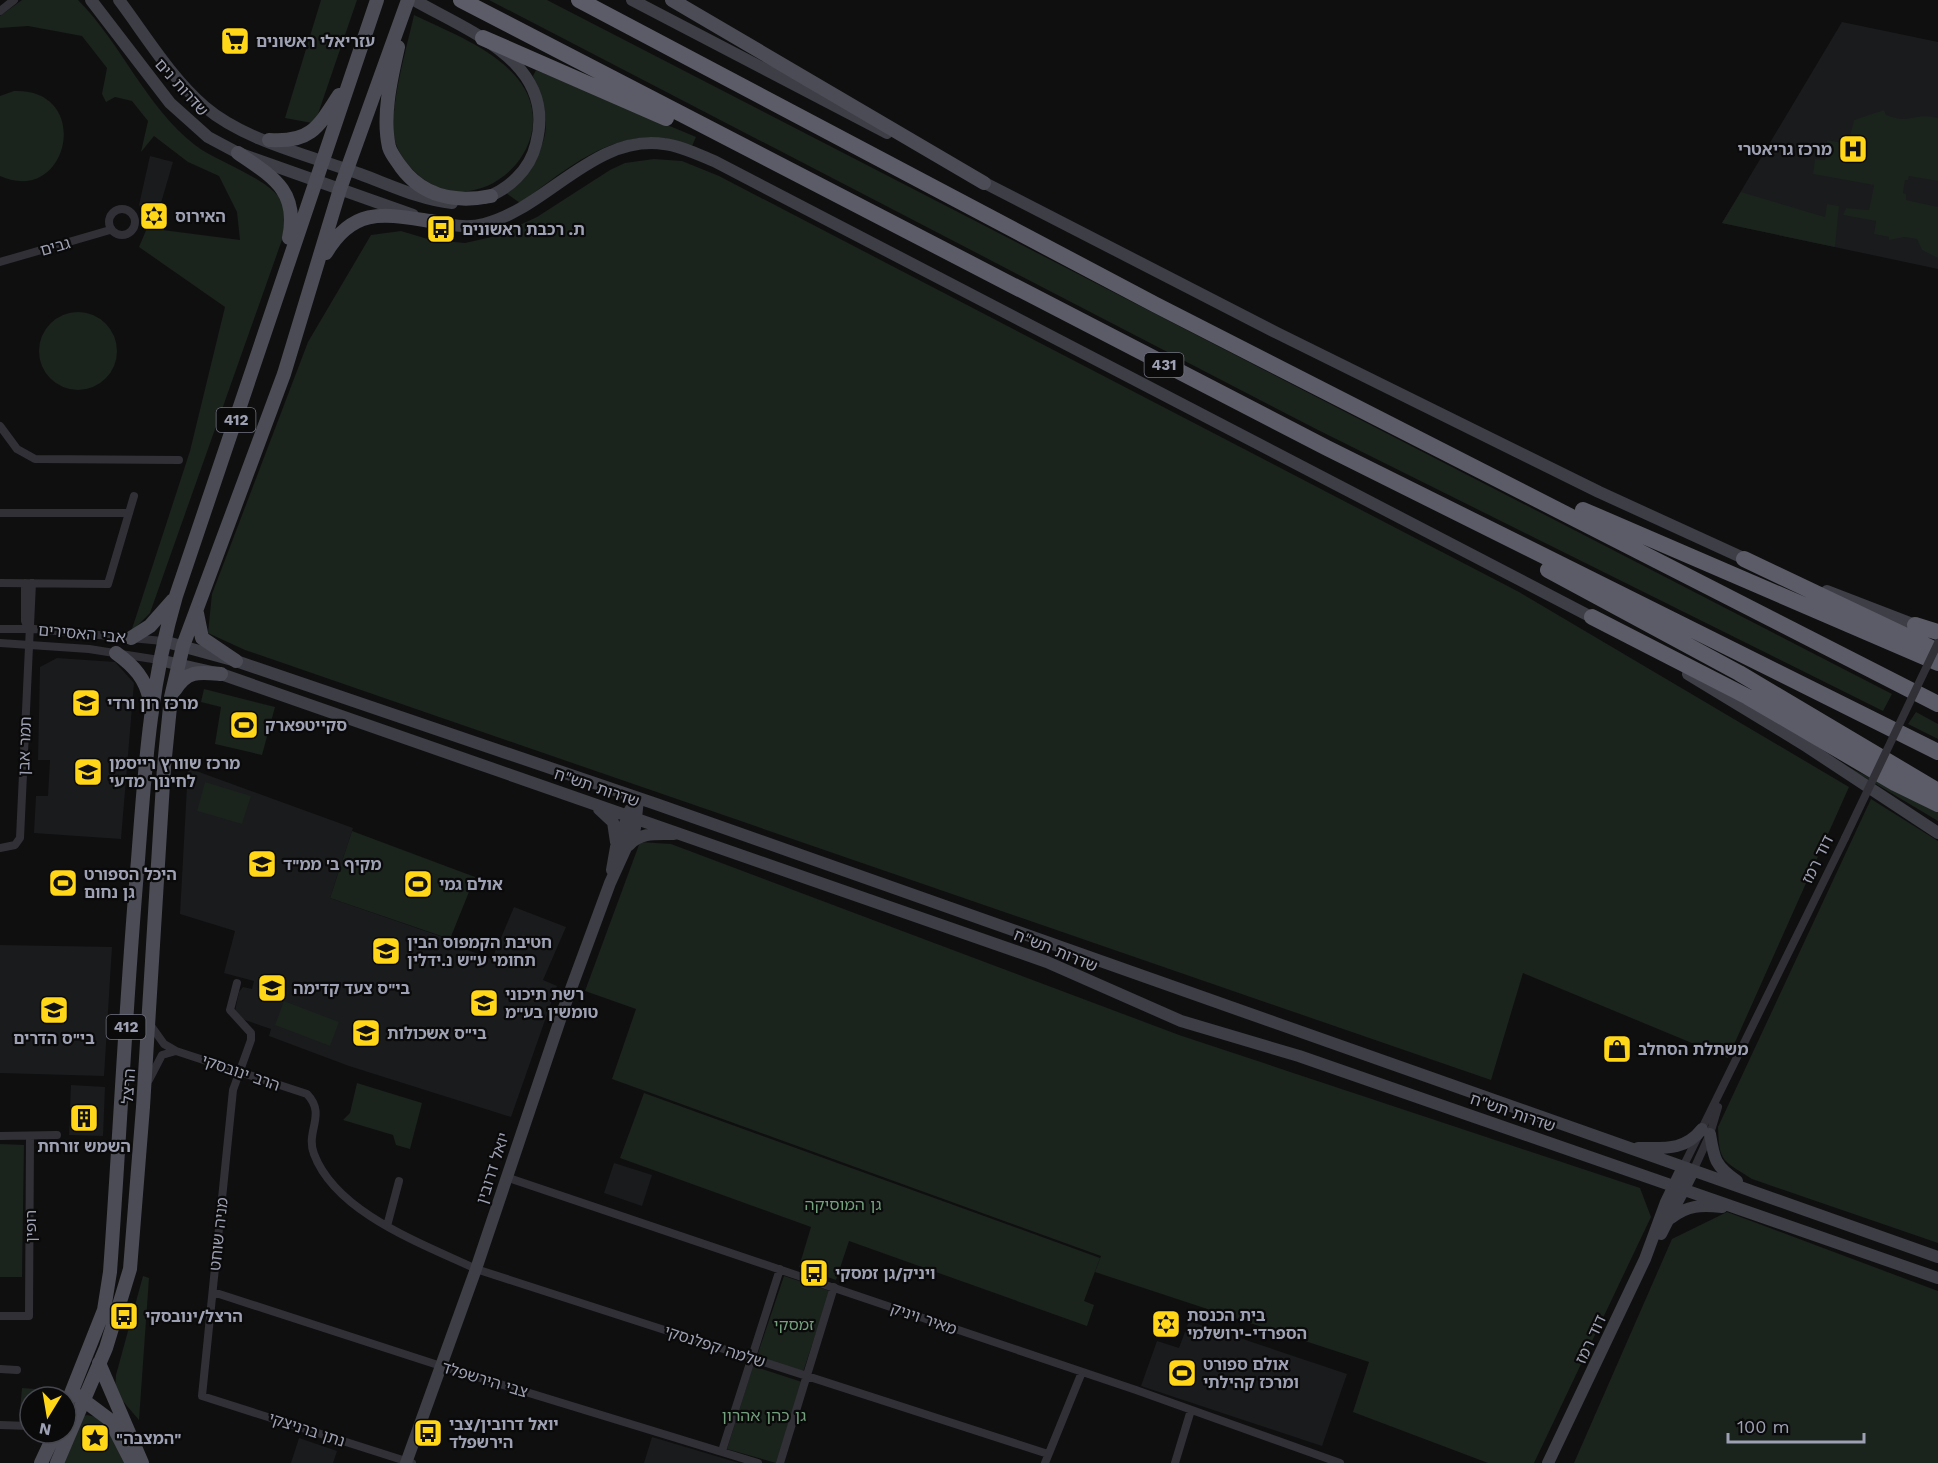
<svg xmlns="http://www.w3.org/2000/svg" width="1938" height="1463" viewBox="0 0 1938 1463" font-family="'Work Sans','Noto Sans Hebrew',sans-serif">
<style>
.built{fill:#1a1b1d}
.green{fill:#1b231d}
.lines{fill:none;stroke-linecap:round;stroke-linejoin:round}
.street{stroke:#303036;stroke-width:8}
.secondary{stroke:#3d3e46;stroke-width:12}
.primary{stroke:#4b4c55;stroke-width:14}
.highway{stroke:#5b5c67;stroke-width:16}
.street-bridge{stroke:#303036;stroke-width:8}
.labels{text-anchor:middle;stroke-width:4.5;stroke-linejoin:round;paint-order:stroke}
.shield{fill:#0a0a0b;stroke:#727481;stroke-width:1.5}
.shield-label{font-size:15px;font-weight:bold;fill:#9ea1b3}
.poi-label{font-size:16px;font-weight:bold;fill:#9ea1b3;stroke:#0a0a0b;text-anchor:start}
.street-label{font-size:16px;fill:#9ea1b3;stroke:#0a0a0b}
.park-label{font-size:16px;fill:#73a07d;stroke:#0a0a0b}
</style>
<rect width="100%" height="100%" fill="#0f0f10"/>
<path class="built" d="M1842,22L1938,42V269L1722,223Z
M150,156L173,162L156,220L146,217L139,205Z
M57,658L115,662L134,683L121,839L34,833L36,796H48L50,760H38L40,667Z
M188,768L353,828L330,898L463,944L462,948L492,959L514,907L566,927L543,980L557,986L511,1117L349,1066L269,1036L271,1029L242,1019L235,1011L239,992L243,987L252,989L254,981L224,973L235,931L180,914Z
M0,945L112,947L104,1076L0,1073Z
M71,1085L105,1087L103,1136L69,1135Z
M614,1163L652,1175L642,1206L604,1193Z
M1189,1321L1347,1374L1322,1446L1141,1386L1157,1341L1179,1348Z
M652,1437L739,1463H644Z
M299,1438L337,1451L333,1463H291Z"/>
<path class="green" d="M22,0H78C122,44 145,106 195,145C219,164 278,180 286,210C287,217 284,229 283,237L150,613L131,632L190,451L225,307L139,247L147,228L240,240L237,212L219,176L188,162L154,136L141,152L148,121L132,101L115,97L106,102L102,94L107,68L82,36L28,26L0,28V16Z
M321,0H357L318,114L312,123L285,118Z
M489,0H547L1892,694L1883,711L1316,429Z
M414,15C449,32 493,48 518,79C570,144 475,232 414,171C406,163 398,152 395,141C388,110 407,47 414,15Z
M536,70L696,137L692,146C682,143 671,139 660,138C607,132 560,174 520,203L506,193C545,149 558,135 533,76Z
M14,91C94,88 69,207 0,176V96Z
M1884,110L1886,115C1910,125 1914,112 1938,118V181L1909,176L1908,180H1905L1903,193L1906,194V200L1938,207V258L1922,250L1917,239L1905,237L1889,240V237L1874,234L1876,221L1843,215L1846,208L1869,210L1874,185L1813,174L1815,159L1825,160L1827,140L1848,144L1854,120Z
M654,159L682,161L719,176L1519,592L1849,787L1728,1058L1523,973L1491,1080L245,650L208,633L212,594L308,342L371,235L401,231L431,240L465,243L496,236L537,217L610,170L625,163Z
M1741,192L1825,217L1827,204L1839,206L1835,247L1722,223Z
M39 351a39 39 0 1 1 78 0a39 39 0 1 1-78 0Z
M204,689L275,707L262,755L215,744L221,707L201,702Z
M1916,712L1938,724V739L1908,724Z
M1846,766L1938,811V821Z
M205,782L251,796L242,824L197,811Z
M1871,799L1938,841V1243L1752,1179C1723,1160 1719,1163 1718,1127Z
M352,831L475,877L450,939L330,898Z
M640,842L671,844L1179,1035L1640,1188L1651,1217L1534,1463H1488L1353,1412L1369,1362L1095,1272L1101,1256L612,1079L636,1009L585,991Z
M284,1001L339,1022L330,1046L275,1025Z
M357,1083L422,1103L410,1149L396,1145L393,1135L343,1120L350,1113Z
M644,1093L1100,1258L1084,1301L1094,1305L1087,1326L849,1241L836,1280L799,1267L811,1227L620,1158Z
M0,1144L24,1145L22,1277H0Z
M1727,1212L1938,1291V1463H1574L1672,1239Z
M143,1276L149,1278L139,1420L115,1392L116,1375Z
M784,1276L830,1291L803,1372L757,1356Z
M753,1366L802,1382L776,1463L727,1449Z
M22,1388L61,1391L59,1397H30V1424L19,1423Z
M87,1415L110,1420L132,1463H57L76,1419Z"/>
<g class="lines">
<path class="street" d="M0,11L14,0
M109 222a13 13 0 1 1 26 0a13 13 0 1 1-26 0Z
M0,262L110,230
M0,426L17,449L35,459L179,460
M0,513H129
M0,583L108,584L134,496
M25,583V621L28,628
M0,629H34L163,641
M0,643L89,649L159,660
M0,848L15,845L20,838L32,583
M237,983L230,1010L251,1033V1040L233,1090L202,1396L412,1463
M149,1023L164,1044L176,1051L307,1094C327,1115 305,1131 314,1154C336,1213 423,1244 476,1269L1048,1454
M149,1080L162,1055L176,1051
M0,1136L57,1135
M1683,1167L1845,838
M1693,1171L1710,1134L1718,1107
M506,1177L1136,1390L1340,1463
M387,1226L399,1181
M213,1292L441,1366L758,1463
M0,1316H29L30,1136
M0,1369L17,1370
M0,1425L30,1426
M722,1451L780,1269
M780,1463L834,1287
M1045,1463L1082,1372
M1175,1463L1191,1410"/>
<path class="secondary" d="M91,0L170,103L208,137L238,153L413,215
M119,0C146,36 171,78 205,107C245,141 311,156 360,174C390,185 421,200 452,203
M414,0C470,32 558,63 536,144C530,170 508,190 484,198
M632,0L887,133
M977,179L1277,333L1599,492L1752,562
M430,220C447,225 466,229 484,224C547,208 594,134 664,144C682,146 699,155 716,162L1599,621
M1827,591L1923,628
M163,641L236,661L656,804L1938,1257
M159,660L221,674L1047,962L1181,1021L1299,1056L1938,1278
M1688,674L1803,744L1938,833
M599,809L613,822L616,842
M629,845C640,832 657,834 674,834
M612,870L616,847L630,810
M1710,1134C1714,1159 1715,1166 1737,1181
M1638,1148C1664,1148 1685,1151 1702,1129
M1671,1218C1688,1205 1701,1205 1722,1207
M1661,1234L1693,1171
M406,1463L476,1269L565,1005L610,883L635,828L638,799
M1548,1463L1645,1259L1666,1202L1683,1167"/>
<path class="primary" d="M672,0L984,183
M398,47C391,78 382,116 389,147C391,154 397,161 401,167C423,197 456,203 491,196
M269,140C310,143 318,128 339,95
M238,153C273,177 299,191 289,238
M326,253C355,204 388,215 437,222
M197,613L202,638L236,661
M131,638L150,626L173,600
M116,653C134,666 146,679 150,701
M175,690C187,670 199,672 221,674
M99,1363L142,1463
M78,1396L110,1420L132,1463
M66,1406L104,1310L110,1272C120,1135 126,997 138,860C145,768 150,684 176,596L377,0
M41,1463L55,1433
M57,1463L106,1348L130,1269L143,1107L164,767L171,697L183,646L284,374L340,189L408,0"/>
<path class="highway" d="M461,0L1327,448L1938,752
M579,0L1156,305L1938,704
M483,38L666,118
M1583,510L1938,663
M1744,559L1938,651
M1548,570L1739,673L1938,791
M1592,617L1748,697L1895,783L1938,804
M1915,625L1938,632"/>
<path class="street-bridge" d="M1845,838L1938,643"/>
</g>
<defs>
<g id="supermarket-square" transform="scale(1.5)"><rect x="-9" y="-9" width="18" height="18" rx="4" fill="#ffd618" stroke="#0a0a0b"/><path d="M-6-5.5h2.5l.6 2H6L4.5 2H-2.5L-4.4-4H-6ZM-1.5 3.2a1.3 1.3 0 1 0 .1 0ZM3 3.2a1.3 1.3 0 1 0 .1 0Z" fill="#111"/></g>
<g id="hospital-square" transform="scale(1.5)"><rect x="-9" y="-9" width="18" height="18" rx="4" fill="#ffd618" stroke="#0a0a0b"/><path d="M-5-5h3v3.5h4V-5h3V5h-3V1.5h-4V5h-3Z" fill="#111"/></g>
<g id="synagogue-square" transform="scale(1.5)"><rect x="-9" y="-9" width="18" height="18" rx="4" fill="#ffd618" stroke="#0a0a0b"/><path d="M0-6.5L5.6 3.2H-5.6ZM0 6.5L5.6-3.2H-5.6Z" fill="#111"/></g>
<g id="bus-square" transform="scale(1.5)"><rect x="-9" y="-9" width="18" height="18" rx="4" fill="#ffd618" stroke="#0a0a0b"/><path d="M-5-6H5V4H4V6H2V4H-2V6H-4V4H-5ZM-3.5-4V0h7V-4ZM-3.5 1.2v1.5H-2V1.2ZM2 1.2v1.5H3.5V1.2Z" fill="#111"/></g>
<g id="school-square" transform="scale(1.5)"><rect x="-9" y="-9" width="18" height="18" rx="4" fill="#ffd618" stroke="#0a0a0b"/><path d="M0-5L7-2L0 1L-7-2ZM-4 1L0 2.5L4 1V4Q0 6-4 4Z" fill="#111"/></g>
<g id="stadium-square" transform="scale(1.5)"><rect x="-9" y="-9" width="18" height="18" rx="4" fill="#ffd618" stroke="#0a0a0b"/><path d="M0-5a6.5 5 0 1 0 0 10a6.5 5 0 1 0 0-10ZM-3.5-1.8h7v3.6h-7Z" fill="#111"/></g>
<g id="shop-square" transform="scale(1.5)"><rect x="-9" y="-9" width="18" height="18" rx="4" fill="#ffd618" stroke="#0a0a0b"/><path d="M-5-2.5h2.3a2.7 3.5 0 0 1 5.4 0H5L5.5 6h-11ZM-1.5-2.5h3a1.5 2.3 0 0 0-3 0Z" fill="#111"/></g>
<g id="building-square" transform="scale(1.5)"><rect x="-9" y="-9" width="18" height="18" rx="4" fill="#ffd618" stroke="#0a0a0b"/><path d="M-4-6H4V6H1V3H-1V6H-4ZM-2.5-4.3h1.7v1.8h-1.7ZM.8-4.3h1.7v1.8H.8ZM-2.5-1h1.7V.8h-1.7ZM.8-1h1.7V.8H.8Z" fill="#111"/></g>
<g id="sight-square" transform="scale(1.5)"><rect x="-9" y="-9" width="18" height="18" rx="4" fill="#ffd618" stroke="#0a0a0b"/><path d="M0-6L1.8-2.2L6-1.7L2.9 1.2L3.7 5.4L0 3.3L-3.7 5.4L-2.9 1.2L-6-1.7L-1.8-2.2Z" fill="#111"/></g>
</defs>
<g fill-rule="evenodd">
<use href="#supermarket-square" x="235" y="41"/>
<use href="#hospital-square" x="1853" y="149"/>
<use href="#synagogue-square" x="154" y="216"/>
<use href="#bus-square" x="441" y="229"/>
<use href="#school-square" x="86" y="703"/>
<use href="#stadium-square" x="244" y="725"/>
<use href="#school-square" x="88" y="772"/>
<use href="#school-square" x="262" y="864"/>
<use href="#stadium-square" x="63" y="883"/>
<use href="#stadium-square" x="418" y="884"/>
<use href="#school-square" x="386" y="951"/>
<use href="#school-square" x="272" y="988"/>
<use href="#school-square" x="484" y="1003"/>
<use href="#school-square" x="54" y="1010"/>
<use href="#school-square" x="366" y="1033"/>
<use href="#shop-square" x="1617" y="1049"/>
<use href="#building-square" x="84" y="1118"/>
<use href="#bus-square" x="814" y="1273"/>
<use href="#bus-square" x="124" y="1316"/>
<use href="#synagogue-square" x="1166" y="1324"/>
<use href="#stadium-square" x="1182" y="1373"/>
<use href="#bus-square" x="428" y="1433"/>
<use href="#sight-square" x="95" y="1438"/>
</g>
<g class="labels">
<g class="shield">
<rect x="1144.5" y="353" width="39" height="24" rx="4.5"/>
<rect x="216.5" y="408" width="39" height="24" rx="4.5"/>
<rect x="106.5" y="1015" width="39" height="24" rx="4.5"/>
</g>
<g class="shield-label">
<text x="1164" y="370">431</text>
<text x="236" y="425">412</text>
<text x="126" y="1032">412</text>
</g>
<g class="poi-label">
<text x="256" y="47">עזריאלי ראשונים</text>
<text x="1832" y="155" text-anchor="end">מרכז גריאטרי</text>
<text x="175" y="222">האירוס</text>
<text x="462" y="235">ת. רכבת ראשונים</text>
<text x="107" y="709">מרכז רון ורדי</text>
<text x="265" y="731">סקייטפארק</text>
<text x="109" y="769">מרכז שוורץ רייסמן<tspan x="109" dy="18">לחינוך מדעי</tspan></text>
<text x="283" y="870">מקיף ב' ממ"ד</text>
<text x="84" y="880">היכל הספורט<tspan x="84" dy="18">גן נחום</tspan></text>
<text x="439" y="890">אולם גמי</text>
<text x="407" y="948">חטיבת הקמפוס הבין<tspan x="407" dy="18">תחומי ע"ש נ.ידלין</tspan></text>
<text x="293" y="994">בי"ס צעד קדימה</text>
<text x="505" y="1000">רשת תיכוני<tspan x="505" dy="18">טומשין בע"מ</tspan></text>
<text x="387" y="1039">בי"ס אשכולות</text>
<text x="54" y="1044" text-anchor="middle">בי"ס הדרים</text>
<text x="1638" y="1055">משתלת הסחלב</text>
<text x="84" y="1152" text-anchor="middle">השמש זורחת</text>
<text x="835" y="1279">ויניק/גן זמסקי</text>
<text x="1187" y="1321">בית הכנסת<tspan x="1187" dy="18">הספרדי-ירושלמי</tspan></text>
<text x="145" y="1322">הרצל/ינובסקי</text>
<text x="1203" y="1370">אולם ספורט<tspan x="1203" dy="18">ומרכז קהילתי</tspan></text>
<text x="449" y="1430">יואל דרובין/צבי<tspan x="449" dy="18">הירשפלד</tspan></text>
<text x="116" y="1444">"המצבה"</text>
</g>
<g class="street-label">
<text transform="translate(182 87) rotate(48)" y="6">שדרות נים</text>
<text transform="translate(55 246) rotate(-16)" y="6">גבים</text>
<text transform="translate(82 633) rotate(5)" y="6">אבי האסירים</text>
<text transform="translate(24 746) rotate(-88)" y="6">תמר אבן</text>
<text transform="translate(597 787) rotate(19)" y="6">שדרות תש"ח</text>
<text transform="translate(1817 859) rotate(-64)" y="6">דוד רמז</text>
<text transform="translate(1056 950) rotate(22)" y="6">שדרות תש"ח</text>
<text transform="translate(241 1072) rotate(19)" y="6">הרב ינובסקי</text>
<text transform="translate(128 1086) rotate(-86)" y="6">הרצל</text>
<text transform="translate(1513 1112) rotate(19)" y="6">שדרות תש"ח</text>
<text transform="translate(492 1168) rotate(-72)" y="6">יואל דרובין</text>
<text transform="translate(30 1226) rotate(-90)" y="6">רופין</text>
<text transform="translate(218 1234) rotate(-84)" y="6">מניה שוחט</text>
<text transform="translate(924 1318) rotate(19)" y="6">מאיר ויניק</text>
<text transform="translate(1590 1339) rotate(-65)" y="6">דוד רמז</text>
<text transform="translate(715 1346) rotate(18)" y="6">שלמה קפלנסקי</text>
<text transform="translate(485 1379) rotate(17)" y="6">צבי הירשפלד</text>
<text transform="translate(307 1429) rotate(18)" y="6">נתן ברניצקי</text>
</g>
<g class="park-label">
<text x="843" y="1210">גן המוסיקה</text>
<text x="794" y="1330">זמסקי</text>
<text x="764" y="1421">גן כהן אהרון</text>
</g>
</g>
<g transform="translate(48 1415) rotate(191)"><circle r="28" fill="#0a0a0b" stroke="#45464e" stroke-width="1.5"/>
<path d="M0-4.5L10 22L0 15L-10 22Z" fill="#ffd618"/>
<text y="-9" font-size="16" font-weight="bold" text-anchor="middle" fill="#9ea1b3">N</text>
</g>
<path d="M1728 1433v9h136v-9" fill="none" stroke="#9ea1b3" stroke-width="3"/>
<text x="1737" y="1433" font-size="18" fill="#9ea1b3" stroke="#0a0a0b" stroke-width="4.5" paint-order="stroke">100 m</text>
</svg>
